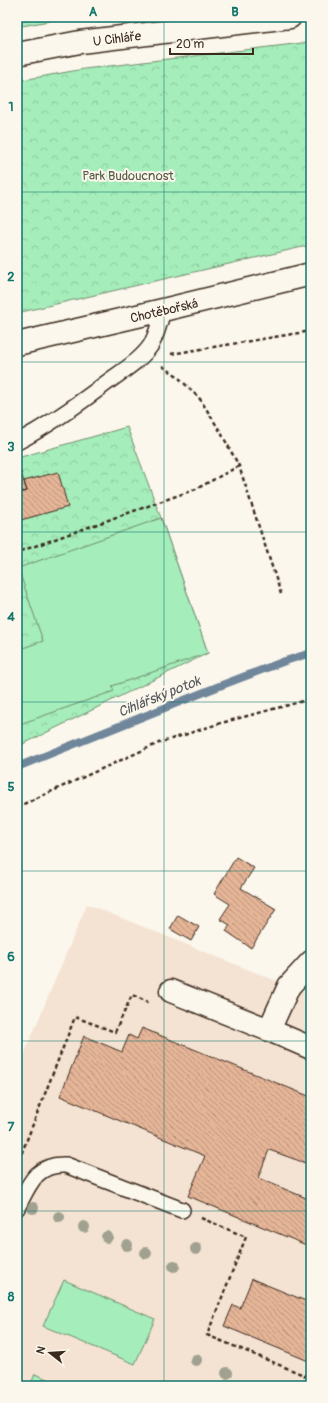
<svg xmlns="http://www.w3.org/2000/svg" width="328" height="1403" viewBox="0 0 328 1403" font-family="Pangolin,sans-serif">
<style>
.built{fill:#f4e3d2}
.forest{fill:url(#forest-crowns);stroke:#708c6c}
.garden{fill:#a5edbb;stroke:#708c6c}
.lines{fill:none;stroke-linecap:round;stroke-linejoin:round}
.stream{stroke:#70869b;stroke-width:8}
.building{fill:url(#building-back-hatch);stroke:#3b2a1e}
.service-casing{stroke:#3b2a1e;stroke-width:18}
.minor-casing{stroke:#3b2a1e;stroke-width:25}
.primary-casing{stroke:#3b2a1e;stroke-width:25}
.path{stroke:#3b2a1e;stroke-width:2.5;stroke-dasharray:4 3;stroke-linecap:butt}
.service{stroke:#fbf7ec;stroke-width:15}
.minor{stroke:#fbf7ec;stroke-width:22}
.primary{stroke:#fbf7ec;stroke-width:22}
.tree{fill:#a0a190}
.grid{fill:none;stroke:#0f766e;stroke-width:1;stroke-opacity:0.55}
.labels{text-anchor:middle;stroke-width:4;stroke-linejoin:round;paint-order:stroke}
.street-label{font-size:13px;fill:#3b2a1e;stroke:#fbf7ec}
.park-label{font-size:13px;fill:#565b45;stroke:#fbf7ec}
.water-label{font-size:14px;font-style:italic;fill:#55585d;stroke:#fbf7ec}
.neatline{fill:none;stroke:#0f766e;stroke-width:1.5}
.grid-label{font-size:13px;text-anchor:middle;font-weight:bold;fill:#0f766e}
</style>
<defs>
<pattern id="forest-crowns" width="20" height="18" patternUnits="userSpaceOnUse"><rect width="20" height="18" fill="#a5edbb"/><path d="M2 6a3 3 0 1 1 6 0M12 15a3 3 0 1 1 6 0" fill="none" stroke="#8fcba0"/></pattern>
<pattern id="building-back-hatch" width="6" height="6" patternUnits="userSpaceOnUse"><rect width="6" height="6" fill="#e5b597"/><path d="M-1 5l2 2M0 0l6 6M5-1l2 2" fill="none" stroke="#bb937b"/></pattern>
</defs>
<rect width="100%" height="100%" fill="#fbf7ec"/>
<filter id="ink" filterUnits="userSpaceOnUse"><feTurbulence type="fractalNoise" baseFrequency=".025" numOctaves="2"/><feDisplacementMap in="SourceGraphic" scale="8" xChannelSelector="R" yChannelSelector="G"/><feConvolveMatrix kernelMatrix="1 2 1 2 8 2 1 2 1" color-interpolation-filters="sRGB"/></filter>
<g filter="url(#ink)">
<path class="built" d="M87,904L289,986L311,994V1386H17V1071Z"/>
<path class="forest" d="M17,17H70L17,27Z
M311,42V245L17,313V81L84,69Z
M127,427L161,518L208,653L17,747V458Z"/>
<path class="garden" d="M161,518L208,653L112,686L114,691L17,725V650L43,641L18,568Z
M64,1280L155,1319L135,1364L43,1326Z
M35,1374L64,1386H30Z"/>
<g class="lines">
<path class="stream" d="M17,767L222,685L285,661L311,653"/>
</g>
<path class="building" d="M17,464H18L27,491L17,493Z
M58,472L68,507L17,521V493L27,491L24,481Z
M236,857L254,868L241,888L276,909L251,948L226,931L230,925L220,919L230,904L214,894Z
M178,915L199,927L191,941L170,929Z
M142,1028L311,1097V1165L269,1150L258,1178L311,1200V1247L188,1196L205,1156L60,1096L84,1036L122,1052L129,1035L137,1039Z
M252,1279L311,1303V1362L224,1326L233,1305L240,1308Z"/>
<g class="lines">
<g class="service-casing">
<path id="service" d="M17,442C50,425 80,403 109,381C124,370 141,360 151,345C157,334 160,322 163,310
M17,1208C29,1185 36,1163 66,1165L182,1210"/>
</g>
<g class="minor-casing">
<path id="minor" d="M17,344L163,310L311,274
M171,991L269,1030L311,1048
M269,1030L289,986L311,962"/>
</g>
<g class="primary-casing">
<path id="primary" d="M17,54L80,42L290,17"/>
</g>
<path class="path" d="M171,354L311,331
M162,366L176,375L200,399L220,431L239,466L281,594
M21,551L196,489L239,466
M17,807L159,743L221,723L311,699
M19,1160L75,1017L115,1032L132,995L148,1002
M201,1218L246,1237L207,1335L311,1378"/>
<use href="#service" class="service"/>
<use href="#minor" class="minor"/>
<use href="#primary" class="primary"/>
</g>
<g class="tree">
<circle cx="33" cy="1208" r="6"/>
<circle cx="59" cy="1217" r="6"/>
<circle cx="84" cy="1227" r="6"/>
<circle cx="107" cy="1237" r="6"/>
<circle cx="127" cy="1245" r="6"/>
<circle cx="196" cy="1249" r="6"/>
<circle cx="146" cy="1253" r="6"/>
<circle cx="174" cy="1266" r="6"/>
<circle cx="196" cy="1360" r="6"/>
<circle cx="227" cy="1373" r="6"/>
</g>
</g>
<path class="grid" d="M164,17V1386M17,192H311M17,362H311M17,532H311M17,702H311M17,871H311M17,1041H311M17,1211H311"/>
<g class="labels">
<g class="street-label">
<text transform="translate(117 38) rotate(-7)" y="5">U Cihláře</text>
<text transform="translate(164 310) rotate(-13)" y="5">Chotěbořská</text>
</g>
<g class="park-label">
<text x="128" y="180">Park Budoucnost</text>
</g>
<g class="water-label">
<text transform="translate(159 696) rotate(-22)" y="5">Cihlářský potok</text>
</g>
</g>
<rect width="328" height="1403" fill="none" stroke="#fbf7ec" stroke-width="44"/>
<g transform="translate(50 1353) rotate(287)" stroke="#fbf7ec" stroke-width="3" paint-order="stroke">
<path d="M0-3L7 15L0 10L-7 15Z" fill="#3b2a1e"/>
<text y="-6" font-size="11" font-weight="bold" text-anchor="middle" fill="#3b2a1e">N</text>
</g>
<path d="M170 48v6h83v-6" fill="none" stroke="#3b2a1e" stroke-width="2"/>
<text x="176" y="48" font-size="12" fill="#3b2a1e" stroke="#fbf7ec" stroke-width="3" paint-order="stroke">20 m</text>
<rect x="22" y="22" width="284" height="1359" class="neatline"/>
<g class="grid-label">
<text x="93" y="16">A</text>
<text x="235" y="16">B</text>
<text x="11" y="111">1</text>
<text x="11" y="281">2</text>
<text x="11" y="451">3</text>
<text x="11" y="621">4</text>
<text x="11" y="791">5</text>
<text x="11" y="961">6</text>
<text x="11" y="1131">7</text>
<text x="11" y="1301">8</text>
</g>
</svg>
